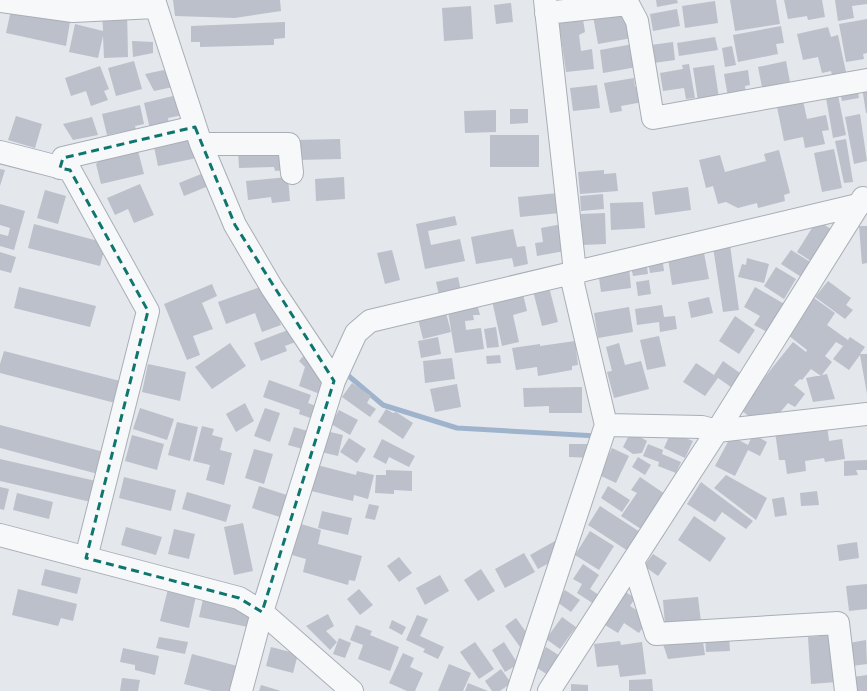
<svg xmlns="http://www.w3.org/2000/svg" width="867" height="691" viewBox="0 0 867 691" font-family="'Source Sans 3',sans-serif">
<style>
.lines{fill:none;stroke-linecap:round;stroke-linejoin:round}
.stream{stroke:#9fb4cc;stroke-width:5}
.building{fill:#bbc0ca}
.minor-casing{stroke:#a9aeb7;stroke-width:24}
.minor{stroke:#f7f8fa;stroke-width:22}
.marked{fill:none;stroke:#0f766e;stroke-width:3;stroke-dasharray:8 5;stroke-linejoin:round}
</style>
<rect width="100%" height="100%" fill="#e4e7ec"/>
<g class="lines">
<path class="stream" d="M344,372L383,405L457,428L597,436"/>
</g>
<path class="building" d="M173,0H280L281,11L235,18L175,16Z
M656,0H677L678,3L657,7Z
M730,0H776L780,24L735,31Z
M784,0H822L825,17L808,20L807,16L788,19Z
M835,0H867V4L852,6L854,18L838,21Z
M715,1L718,23L685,28L682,6Z
M511,3L513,22L496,24L494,5Z
M471,6L473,39L444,41L442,8Z
M677,9L680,26L653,31L650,14Z
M11,10L70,22L66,46L6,33Z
M127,10L128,57L104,58L103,36L98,58L69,52L75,24L103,31L102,11Z
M627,11L632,38L598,44L593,16Z
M582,13L585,32L579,35L581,51L592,49L594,69L566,72L558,17Z
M867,19V53L863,54L864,59L846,62L839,24Z
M285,22V38L274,39V45L200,47V42H191V26Z
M781,26L784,43L776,44L778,54L738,62L733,35Z
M828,27L831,37L838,35L846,72L832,75L831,71L822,73L818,57L803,60L797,34Z
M715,37L718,50L679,56L677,43Z
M132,41L153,42V53L133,57Z
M673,42L675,60L654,63L651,45Z
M633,44L637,67L603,73L600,50Z
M732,46L736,65L725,67L722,48Z
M134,61L142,89L116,96L108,68Z
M786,61L790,82L762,87L758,67Z
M689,64L695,98L686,99L684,88L663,91L660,73L683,69L682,65Z
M714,65L719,98L698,101L693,68Z
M100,66L109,89L104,91L108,100L91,106L86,91L71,96L65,78Z
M164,70L173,87L154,91L145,74Z
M748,70L750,85L745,86L746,94L728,97L724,74Z
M634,78L635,87H641L643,102L621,106L622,111L610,113L604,83Z
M597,85L600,108L573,111L570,88Z
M857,86L859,98L842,101L839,89Z
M862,87H867V113H866Z
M837,90L846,135L833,138L825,92Z
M173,96L183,115L168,118L169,124L150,129L144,103Z
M802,96L807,119L826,115L829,130L822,131L825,144L805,148L803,137L784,141L776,102Z
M140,105L144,124L135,126L137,134L128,136L127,131L107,135L102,114Z
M510,109H528V123L510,124Z
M496,110V132L465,133L464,111Z
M860,114L867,161L854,164L845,117Z
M16,116L42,124L35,148L8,140Z
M92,117L98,135L73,140L63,124Z
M193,135L197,158L158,166L153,142Z
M490,135H539V167H490Z
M340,139L341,159L296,160V140Z
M846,139L853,182L844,183L835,141Z
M137,147L144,174L101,184L96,164L104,155Z
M285,149V170L275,171L274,167L239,168L238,150Z
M834,149L842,188L822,192L814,153Z
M779,150L790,193L784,195L785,201L758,208L757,203L738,208L726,202L718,204L713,186L706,188L699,160L720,155L725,172L766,161L764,154Z
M0,169L5,170L0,186Z
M604,170V174L616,173L618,191L580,194L578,172Z
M206,172L211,185L184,196L179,183Z
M288,177L290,201L272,203L271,197L248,200L246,181Z
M344,177L345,199L316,201L315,179Z
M140,184L154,215L134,223L128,209L115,215L107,198Z
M688,187L691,210L655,215L652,192Z
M45,190L66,196L58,224L37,218Z
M558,193L560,213L520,217L518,197Z
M603,194L604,209L581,211L580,196Z
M643,202L645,228L611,230L610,203Z
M0,204L25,211L14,250L0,246V234L8,236L10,228L0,225Z
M605,213L606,244L582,245L581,214Z
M455,216L457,225L428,231L431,245L460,239L465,261L425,269L416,224Z
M817,220L834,231L814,263L797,252Z
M34,224L106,243L100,266L28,248Z
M562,224L570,250L537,256L535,243L543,242L541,228Z
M859,226H867V263L862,264Z
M513,229L517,247L525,246L528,264L514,267L512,258L476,264L471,237Z
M730,245L739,310L723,312L713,247Z
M392,250L400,280L385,284L377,253Z
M791,250L812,263L803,278L781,264Z
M0,252L16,257L11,273L0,270Z
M704,253L709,279L672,285L668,258Z
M662,255L664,271L650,273L647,257Z
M747,258L769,264L764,283L738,277L742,264L746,265Z
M646,259L648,274L633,276L630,262Z
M629,267L631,288L601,292L598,271Z
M776,267L796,279L784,299L764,286Z
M458,277L461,291L439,295L436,282Z
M649,280L651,294L638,296L636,282Z
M828,281L851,298L846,305L853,310L845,319L815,297Z
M212,284L217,296L202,303L213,329L193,336L200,355L187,360L164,304Z
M266,285L281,325L262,332L255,313L226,324L218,302Z
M19,287L96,306L90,327L14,308Z
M549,287L558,322L542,326L533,291Z
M755,287L786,305L769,333L754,325L760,316L744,307Z
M523,294L527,311L513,315L519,342L502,346L491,296Z
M709,297L713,313L691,318L688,302Z
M814,298L835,313L827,325L848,340L850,337L865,347L860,354H867V394L860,355L849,370L833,359L843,346L836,342L825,356L832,362L821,376L811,369L802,380L800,379L794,385L805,394L795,407L788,403L777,416L773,412L764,422H756L741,410L751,394L793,342L806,352L807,350L788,335Z
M476,300L480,315H473L474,320L465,321L466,330L481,328L484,349L455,353L447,306Z
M662,305L664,317L675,316L677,329L660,332L659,322L637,325L635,309Z
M629,307L633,332L598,338L594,313Z
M445,309L451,332L423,339L417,315Z
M735,316L755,330L739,354L719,341Z
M496,327L499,347L487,348L484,329Z
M293,328L298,341L285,346L287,351L261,361L254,343Z
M659,336L666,366L647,370L640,340Z
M438,337L441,354L421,358L418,341Z
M575,341L578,365L572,366V370L538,376L537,367L516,370L512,348L540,344V346Z
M230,343L246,366L212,389L195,367Z
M619,343L625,365L641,361L649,389L614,398L607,372L612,371L606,347Z
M4,351L124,382L119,404L0,373V364Z
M306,353L326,376L320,394L299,386L305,367L299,361Z
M500,355L501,363L487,364L486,356Z
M452,358L455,379L425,383L423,361Z
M723,361L740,373L731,387L718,378L705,396L683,382L696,363L714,375Z
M148,364L186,372L180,401L142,392Z
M827,374L835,399L813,402L806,378Z
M269,380L311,395L308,403L321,408L316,420L299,414L300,410L263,397Z
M352,383L371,396L367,403L376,409L370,417L342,397Z
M457,384L461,407L435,412L430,389Z
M582,387V413H549V406L524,407L523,388Z
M245,403L254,421L236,432L226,414Z
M140,408L174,419L167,440L133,429Z
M265,408L280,413L270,442L254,436Z
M386,409L393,413L396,412L413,423L403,439L378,422Z
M339,410L358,420L350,435L331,424Z
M177,422L198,427L190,461L168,455Z
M0,425L104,452L98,474L0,448Z
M827,425L829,441L842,439L845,459L825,462L824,458L805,461L806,471L787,474L785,460H779L775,432Z
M202,426L214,429L212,435L223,438L220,450L232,453L224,485L206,480L210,465L193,461Z
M294,427L311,432L306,450L288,445Z
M326,431L343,435L338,456L321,452Z
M671,432L693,441L685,458L664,448Z
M635,434L647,441L642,453L633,454L623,447L628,437Z
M753,434L767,442L760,456L748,450L735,476L715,466L731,436L748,445Z
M132,435L164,444L157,470L125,461Z
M349,438L366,449L357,463L340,452Z
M382,439L415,456L409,467L389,457L386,464L373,457Z
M569,444H593V458L569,457Z
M648,444L663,450L662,454L681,462L676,473L658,466L659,462L643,456Z
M612,448L629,456L616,483L599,475Z
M254,449L273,454L264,484L245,478Z
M638,457L651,465L645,475L632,467Z
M0,459L96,481L91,502L0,481Z
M867,460V470H856L858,475L844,476V461Z
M317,465L356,475L357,471L374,475L368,499L354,495L353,501L311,491Z
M386,470L412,471V491L394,490V494L375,493L376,475H386Z
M726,475L767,498L756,520L714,488Z
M124,477L176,490L171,511L119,498Z
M640,477L665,494L641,529L621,516L637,493L631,490Z
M701,482L753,521L746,529L722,512L715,522L687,504Z
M259,486L293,497L286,519L252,508Z
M608,486L630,500L622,512L601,498Z
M0,487L9,489L4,510L0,509Z
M817,491L819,505L801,506L800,493Z
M187,492L231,505L226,522L182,509Z
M17,493L53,502L49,519L13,510Z
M784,497L787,515L775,517L772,499Z
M369,504L379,506L375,520L365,518Z
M600,506L640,532L628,551L588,525Z
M322,511L352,518L348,535L318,528Z
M694,516L726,538L710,562L678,540Z
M243,523L253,571L234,575L224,527Z
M301,524L321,530L318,544L362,556L355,581L349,580L348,585L303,572L306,559L292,555Z
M126,527L162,537L156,555L121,545Z
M174,529L195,534L189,559L168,554Z
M590,531L614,546L599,570L575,555Z
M555,541L562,556L538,569L530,555Z
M857,542L859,558L839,561L837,545Z
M524,553L535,572L505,588L495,569Z
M653,554L667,563L658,576L644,566Z
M399,557L412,573L399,582L387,566Z
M583,564L599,575L590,589L599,595L594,604L577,593L582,584L573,579Z
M45,569L81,578L77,594L41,585Z
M481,569L495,591L478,601L464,580Z
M440,575L449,591L425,605L416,588Z
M867,584V609L849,611L846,586Z
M18,589L77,604L73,621L61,618L58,626L12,615Z
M168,589L196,596L189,628L160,621Z
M359,589L373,605L360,615L347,599Z
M621,589L635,598L630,606L649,618L639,633L624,623L618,633L600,622Z
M565,590L580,600L571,612L557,602Z
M698,597L701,622L665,625L663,600Z
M203,599L251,610L248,627L199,617Z
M328,614L334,626L326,631L337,642L330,650L306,626Z
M417,615L428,619L420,636L444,647L438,659L423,652L425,649L406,640Z
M562,617L576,627L560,649L546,639Z
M516,618L531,639L520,647L505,626Z
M392,620L406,627L402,635L389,628Z
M356,625L372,631L370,635L399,647L390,671L358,659L363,645L350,640Z
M729,634L730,651L706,652L705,635Z
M702,635L705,655L668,659L661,638Z
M833,635L837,682L811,684L808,637Z
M159,637L188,642L185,654L156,648Z
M339,638L351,643L345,658L333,654Z
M866,640L867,664L852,666L849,643Z
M620,641L621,645L642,642L646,674L620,677L618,665L597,667L594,644Z
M475,642L494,669L479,679L460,652Z
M504,642L518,664L505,672L492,650Z
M271,647L298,654L293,673L266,666Z
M546,647L560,656L548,675L534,666Z
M123,648L159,656L155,675L135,670V665L120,662Z
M403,653L414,658L410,667L423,673L415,691H407L389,683Z
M192,654L241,667L235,691H212L184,684Z
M449,664L471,673L463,691H438Z
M501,669L511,683L500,691H492L485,681Z
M867,675V691H856L853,677Z
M122,678L140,680L138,691H120Z
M652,679L653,691H629V680Z
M468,683L488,691H465Z
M571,684L588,685V691H571Z
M261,685L281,691H259Z"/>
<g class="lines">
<g class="minor-casing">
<path id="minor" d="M154,0L201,144L235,225L272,288L334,381
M0,1L73,11L155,7
M546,13L628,4L637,21L653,118L867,80
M201,144H289L292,173
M0,152L70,170L148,311L86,558
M60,168L63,158L195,127
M606,425L702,427L717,431L867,414
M0,535L239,598L262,612L352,691
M633,561L656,634L838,623L846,691
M241,691L262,612L334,381L356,333L370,321L858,205L867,201
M518,691L606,425L573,284L575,272L545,0
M549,691L717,431L863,198"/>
</g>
<use href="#minor" class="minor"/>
</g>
<path class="marked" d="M195,127L235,225L334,381L262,612L239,598L86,558L148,311L70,170L60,168L63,158Z"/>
</svg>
